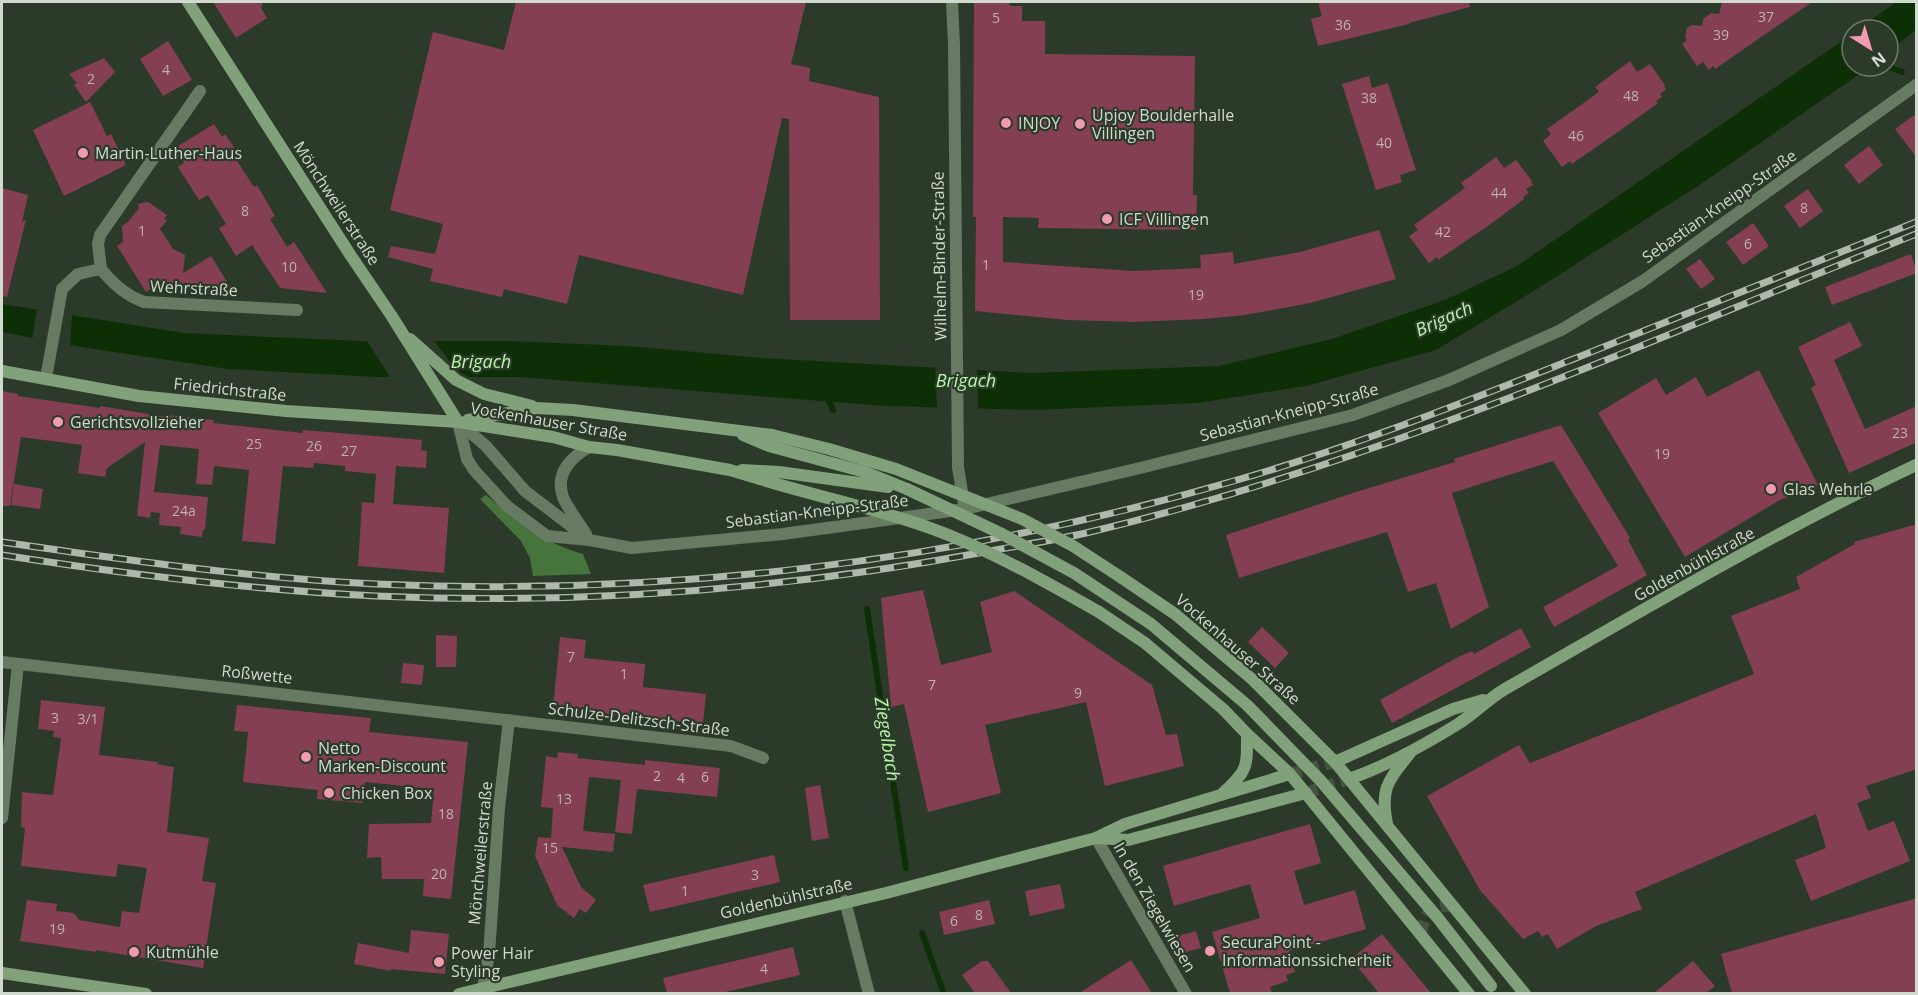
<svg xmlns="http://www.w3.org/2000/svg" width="1918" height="995" viewBox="0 0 1918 995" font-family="'Open Sans',sans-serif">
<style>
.forest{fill:#47743d}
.water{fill:#0d2f05}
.pier{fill:#2c3b29}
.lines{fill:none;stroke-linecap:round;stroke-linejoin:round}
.stream{stroke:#0d2f05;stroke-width:6}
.building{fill:#843f52}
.secondary-tunnel{stroke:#455342;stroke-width:12;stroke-dasharray:12 6;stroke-linecap:butt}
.street{stroke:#677b62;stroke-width:12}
.secondary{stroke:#81a17b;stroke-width:12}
.rail-casing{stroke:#aeb9ac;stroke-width:7}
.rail{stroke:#2c3b29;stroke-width:4.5;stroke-dasharray:14;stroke-linecap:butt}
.secondary-bridge{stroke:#81a17b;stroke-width:12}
.poi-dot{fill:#f29aae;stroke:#2c3b29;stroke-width:2}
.labels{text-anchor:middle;stroke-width:4.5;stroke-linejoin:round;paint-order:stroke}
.number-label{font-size:14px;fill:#bdb3af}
.poi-label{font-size:16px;fill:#d0dace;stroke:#2c3b29;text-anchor:start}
.street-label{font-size:16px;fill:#d0dace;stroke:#2c3b29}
.water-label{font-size:18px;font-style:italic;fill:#b5f8a7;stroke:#2c3b29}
</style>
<rect width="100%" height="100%" fill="#2c3b29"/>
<path class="forest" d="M486,495C518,522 541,542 583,554L591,574L533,576L530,558L521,541L480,499Z"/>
<path class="water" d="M1896,2H1916V30L1888,52V30H1857Z
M1852,34V66H1871L1704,182L1537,289L1436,350L1306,386L1198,403L1033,410L884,406L520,377H376L228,369L74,346L2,332V304L184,333L361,341H510L628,346L762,358L1031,373L1219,366L1332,339L1445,300L1517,266Z"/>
<path class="pier" d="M37,308L72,313L70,348L32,342Z
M365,338H432L454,367L470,379L392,380Z
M935,363L977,366L978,411L937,410Z"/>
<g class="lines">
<path class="stream" d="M1886,66L1902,72
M826,394L833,410
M867,609L906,868
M922,933L944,994"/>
</g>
<path class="building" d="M213,2H263L261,8L267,18L236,38Z
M516,2H806L791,64L810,68L809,81L879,97L880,320H790L789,119L782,118L743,295L579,255L567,304L504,289L502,297L430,281L433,269L388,257L391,246L435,254L443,224L390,210L433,32L504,50Z
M974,2H1010V6H1022V21H1045V54L1195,56L1193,195H1197L1196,230L1038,228L1039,218L1003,217V262L1134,271L1201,268L1200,255L1233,252L1234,264L1300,252L1379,230L1396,279L1310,303L1245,315L1203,319L1134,322L1068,320L975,311L976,217H973Z
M1318,2H1469L1470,7L1409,23V24L1318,46L1311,19L1322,16Z
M1722,2H1812L1715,69L1713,66L1709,70L1703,62L1697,66L1682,44L1687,40L1685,38L1687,28L1692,25L1702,26L1703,19L1711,13L1719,14Z
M168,41L192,80L163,96L140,59Z
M104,58L115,72L86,102L74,85L77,83L69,74Z
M1630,61L1637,72L1650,64L1665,85L1664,86L1666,89L1660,94L1662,97L1656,101L1658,103L1625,127L1572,164L1570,161L1562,167L1543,141L1551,134L1547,129L1599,92L1595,87Z
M1369,76L1372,88L1388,83L1416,170L1400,175L1402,182L1376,190L1342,84Z
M90,102L107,136L111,134L126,165L64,196L33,130Z
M1917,113V158L1895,129Z
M214,124L222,137L225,134L236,150L232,153L254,187L257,185L275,216L270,219L287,247L294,242L327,293L280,288L252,245L236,256L219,228L226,224L208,195L199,200L178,167L184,163L175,148Z
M1869,146L1883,165L1859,184L1844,165Z
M1496,157L1504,168L1516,160L1532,181L1531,182L1533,185L1526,189L1529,193L1523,197L1524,199L1492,223L1438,260L1437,257L1429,263L1409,236L1418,230L1414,225L1465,188L1461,183Z
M2,188L28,195L22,222L26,219L7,297L2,296Z
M1808,189L1823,211L1800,228L1784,206Z
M148,202L167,215L164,219L167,220L160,229L173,249L185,255L183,273L211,256L234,293L182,288V287L163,281L146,292L117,246L123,242L122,226L129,221L139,208L138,204Z
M1753,223L1769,246L1743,265L1726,242Z
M1911,254L1917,273L1832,305L1825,287Z
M1700,259L1715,279L1701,289L1686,269Z
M1850,322L1862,346L1834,360L1865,429L1917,406V442L1849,473L1811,388L1816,385L1798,347Z
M1759,370L1818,485L1778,501L1685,557L1598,413L1656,378L1666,395L1696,377L1707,397Z
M2,391L18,394V396L100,408V406L167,417V415L214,420L213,423L302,433L303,430L422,440L421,450L427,451L426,468L396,466L393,504L449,508L444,573L358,566L362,502L374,503L376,474L345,471V466L314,463L313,468L283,466L275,544L242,541L249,470L214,466L212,485L196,484L199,449L160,445L154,492L208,497L205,530H203L202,537L180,534L181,527L159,525L160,513L151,512L150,518L137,516L145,442L107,468L105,477L78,473L82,445L21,437L10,506H2Z
M1561,425L1630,538L1628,540L1647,575L1554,627L1543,607L1618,566L1553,461L1452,493L1489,607L1451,629L1436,583L1408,592L1387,532L1239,578L1226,535L1356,492L1455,462L1454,459Z
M14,484L43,489L40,509L11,505Z
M1917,524V769L1866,786L1871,798L1857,803L1868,831L1894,821L1910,861L1811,901L1795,860L1826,848L1816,814L1635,892L1642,909L1596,926L1557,949L1548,934L1542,937L1538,931L1523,939L1480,890L1427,796L1519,745L1530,763L1754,674L1731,616L1800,589L1796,577L1855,544L1854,542Z
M923,590L941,665L992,652L980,602L1014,591L1152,685L1166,735L1177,734L1184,766L1105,786L1086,702L985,725L1001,793L928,812L904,704L891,707L881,598Z
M1262,627L1289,653L1275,668L1248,642Z
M1521,628L1531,647L1392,723L1380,700L1460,656L1472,651L1474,654Z
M436,635L457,636L456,667H436Z
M560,637L586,640L584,658L645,664L643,687L706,694L703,724L553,708Z
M403,663L424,665L422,685L401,683Z
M41,700L105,707L99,755L158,762L157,764L174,767L167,832L209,838L202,881L216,883L203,968L96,950V952L20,941L27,900L57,904L56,911L74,913L79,920L120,927L122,911L139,913L147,868L118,864L116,877L21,866L25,828L21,827L22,792L53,795L61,738L53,737L54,731L38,729Z
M237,705L371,718L369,732L468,742L451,899L423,896L424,879H382L381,857L367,858L369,824L431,823L434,789L365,782L363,803L317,799L318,790L243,782L248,732L234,731Z
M558,752L578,754L577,758L645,765V760L720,768L717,797L637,789L632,834L615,832L621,780L589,777L583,831L615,834L613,852L562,847L581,887L596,900L586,913L580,909L574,918L557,905L535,856L538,837L551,838L553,808L541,807L546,756L557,758Z
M820,785L829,838L812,841L805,788Z
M1310,824L1321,863L1294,871L1304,905L1355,890L1366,929L1289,951L1295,972L1286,975L1288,981L1270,987L1272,993H1230L1212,932L1260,918L1250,884L1174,906L1163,866Z
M774,855L780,882L650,912L643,885Z
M1060,884L1065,908L1030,916L1025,891Z
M1917,898V993H1732L1721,954Z
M989,900L995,924L944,935L939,912Z
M411,930L449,934L445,974L391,969V971L354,964L358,943L409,953Z
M1196,931L1201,948L1182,953L1178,936Z
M1382,934L1431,993H1379L1351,959Z
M793,947L800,975L721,993H667L663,978Z
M1131,960L1152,993H1079Z
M982,961H988L1011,993H975L962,975Z
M1693,961L1715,986L1706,993H1654Z"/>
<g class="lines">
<path class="secondary-tunnel" d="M1290,774L1335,762
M1306,793L1349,779
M1421,933C1425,912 1430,904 1453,906"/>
<path class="street" d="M952,2L954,45L958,467L964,504
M101,269C113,284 127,296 144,302L297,310
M46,378L62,289L78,274L101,269L98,244L100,235L200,91
M458,422L467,459L474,470L507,506L547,536L589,540L632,548L783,534L965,509L1136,469L1353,415L1449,380L1561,330L1643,281L1916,85
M458,422L486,446L525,491L588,539
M586,534C581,526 565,504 563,497C555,474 570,458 589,447
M2,662L731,746L763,758
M2,818L18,664
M1096,838L1186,994
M845,901L869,994
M483,988L489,954L499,808L509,720"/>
<path class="secondary" d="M188,2L351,256L391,315L458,422
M410,339L456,380L484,394L532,406
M2,371L139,396L286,411L458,422L553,437L589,447L617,450L730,470L760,479
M468,420L536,408L573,410L772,435
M743,435L769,446L865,472L907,489
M742,470L779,472L888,487
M1122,578L1175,614L1252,679L1335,762L1525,994
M1099,612L1145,643L1223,709L1247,734L1290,774L1469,994
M1335,762L1453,709L1483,700
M1349,779C1387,766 1424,745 1458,724C1475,713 1488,699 1505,689C1640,612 1776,531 1916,465
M1223,793C1248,770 1247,768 1247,734
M1387,824C1380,788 1388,781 1410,753
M1097,838L1128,840L1306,793
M2,973L146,994
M459,994L886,893L992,865L1096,838L1125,824L1290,774"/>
<g class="rail-casing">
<path id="rail" d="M2,542C126,560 251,578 376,584C664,597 953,562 1230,482C1348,449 1462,403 1576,358C1689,313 1803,267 1916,222
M2,555C125,574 251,590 376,596C580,605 779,590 979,553C1015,546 1051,541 1086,533C1373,465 1644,343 1916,234"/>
</g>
<use href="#rail" class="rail"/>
<path class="secondary-bridge" d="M772,435L829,449L896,469L1022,519L1073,546L1122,578
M760,479C828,500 900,513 965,542C1011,562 1055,587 1099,612
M907,489L1002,534L1074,573L1151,624L1247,705L1320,780L1437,917L1491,986"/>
</g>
<g class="poi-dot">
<circle cx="1006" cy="123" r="6"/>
<circle cx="1080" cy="124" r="6"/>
<circle cx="83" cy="153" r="6"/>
<circle cx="1107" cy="219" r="6"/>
<circle cx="58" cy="422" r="6"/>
<circle cx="1771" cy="489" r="6"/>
<circle cx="306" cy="757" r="6"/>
<circle cx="329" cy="793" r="6"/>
<circle cx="1210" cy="951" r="6"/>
<circle cx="134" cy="952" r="6"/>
<circle cx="439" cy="962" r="6"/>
</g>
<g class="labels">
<g class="number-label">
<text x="1766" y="22">37</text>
<text x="996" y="23">5</text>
<text x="1343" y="30">36</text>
<text x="1721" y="40">39</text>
<text x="166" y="75">4</text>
<text x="91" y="84">2</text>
<text x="1631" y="101">48</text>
<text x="1369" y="103">38</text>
<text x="1576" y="141">46</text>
<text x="1384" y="148">40</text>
<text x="1499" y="198">44</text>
<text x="1804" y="213">8</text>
<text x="245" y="216">8</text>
<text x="142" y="236">1</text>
<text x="1443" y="237">42</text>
<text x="1748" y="249">6</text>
<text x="986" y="270">1</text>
<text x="289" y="272">10</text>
<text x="1196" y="300">19</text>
<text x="1900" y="438">23</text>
<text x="254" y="449">25</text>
<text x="314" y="451">26</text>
<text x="349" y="456">27</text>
<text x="1662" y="459">19</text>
<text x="184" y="516">24a</text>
<text x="571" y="662">7</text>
<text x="624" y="679">1</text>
<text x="932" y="690">7</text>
<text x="1078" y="698">9</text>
<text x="55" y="723">3</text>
<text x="88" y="724">3/1</text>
<text x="657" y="781">2</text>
<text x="705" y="782">6</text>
<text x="681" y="783">4</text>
<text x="564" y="804">13</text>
<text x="446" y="819">18</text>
<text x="550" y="853">15</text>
<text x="439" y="879">20</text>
<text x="755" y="880">3</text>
<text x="685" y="896">1</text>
<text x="979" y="920">8</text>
<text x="954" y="926">6</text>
<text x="57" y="934">19</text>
<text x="764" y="974">4</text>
</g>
<g class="poi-label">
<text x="1092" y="121">Upjoy Boulderhalle<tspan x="1092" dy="18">Villingen</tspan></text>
<text x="1018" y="129">INJOY</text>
<text x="95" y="159">Martin-Luther-Haus</text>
<text x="1119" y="225">ICF Villingen</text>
<text x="70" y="428">Gerichtsvollzieher</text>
<text x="1783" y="495">Glas Wehrle</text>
<text x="318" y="754">Netto<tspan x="318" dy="18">Marken-Discount</tspan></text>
<text x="341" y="799">Chicken Box</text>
<text x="1222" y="948">SecuraPoint -<tspan x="1222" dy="18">Informationssicherheit</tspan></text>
<text x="146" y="958">Kutmühle</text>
<text x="451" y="959">Power Hair<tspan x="451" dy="18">Styling</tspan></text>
</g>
<g class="street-label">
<text transform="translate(337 203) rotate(57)" y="6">Mönchweilerstraße</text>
<text transform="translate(1719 206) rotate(-35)" y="6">Sebastian-Kneipp-Straße</text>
<text transform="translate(939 256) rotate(-91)" y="6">Wilhelm-Binder-Straße</text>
<text transform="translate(194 288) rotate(3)" y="6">Wehrstraße</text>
<text transform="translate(230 389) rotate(6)" y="6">Friedrichstraße</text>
<text transform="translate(1289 412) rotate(-15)" y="6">Sebastian-Kneipp-Straße</text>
<text transform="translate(549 421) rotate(10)" y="6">Vockenhauser Straße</text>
<text transform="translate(817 511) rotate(-7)" y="6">Sebastian-Kneipp-Straße</text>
<text transform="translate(1694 564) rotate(-29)" y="6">Goldenbühlstraße</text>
<text transform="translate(1238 649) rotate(41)" y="6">Vockenhauser Straße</text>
<text transform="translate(257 674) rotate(6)" y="6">Roßwette</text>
<text transform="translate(639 719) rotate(7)" y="6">Schulze-Delitzsch-Straße</text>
<text transform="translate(480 853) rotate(-85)" y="6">Mönchweilerstraße</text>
<text transform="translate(786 898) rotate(-13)" y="6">Goldenbühlstraße</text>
<text transform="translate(1155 907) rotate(60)" y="6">In den Ziegelwiesen</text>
</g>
<g class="water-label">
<text transform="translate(1444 319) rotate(-24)" y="6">Brigach</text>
<text x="481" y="368">Brigach</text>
<text x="966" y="387">Brigach</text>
<text transform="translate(887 739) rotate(81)" y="6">Ziegelbach</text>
</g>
</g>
<rect width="1918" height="995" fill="none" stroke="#d0dace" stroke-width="6"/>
<g transform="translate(1870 48) rotate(143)"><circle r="28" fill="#2c3b29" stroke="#6e7b6b" stroke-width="1.5"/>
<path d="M0-4.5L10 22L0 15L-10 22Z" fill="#f29aae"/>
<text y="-9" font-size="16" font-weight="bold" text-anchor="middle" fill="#d0dace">N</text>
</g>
</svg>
